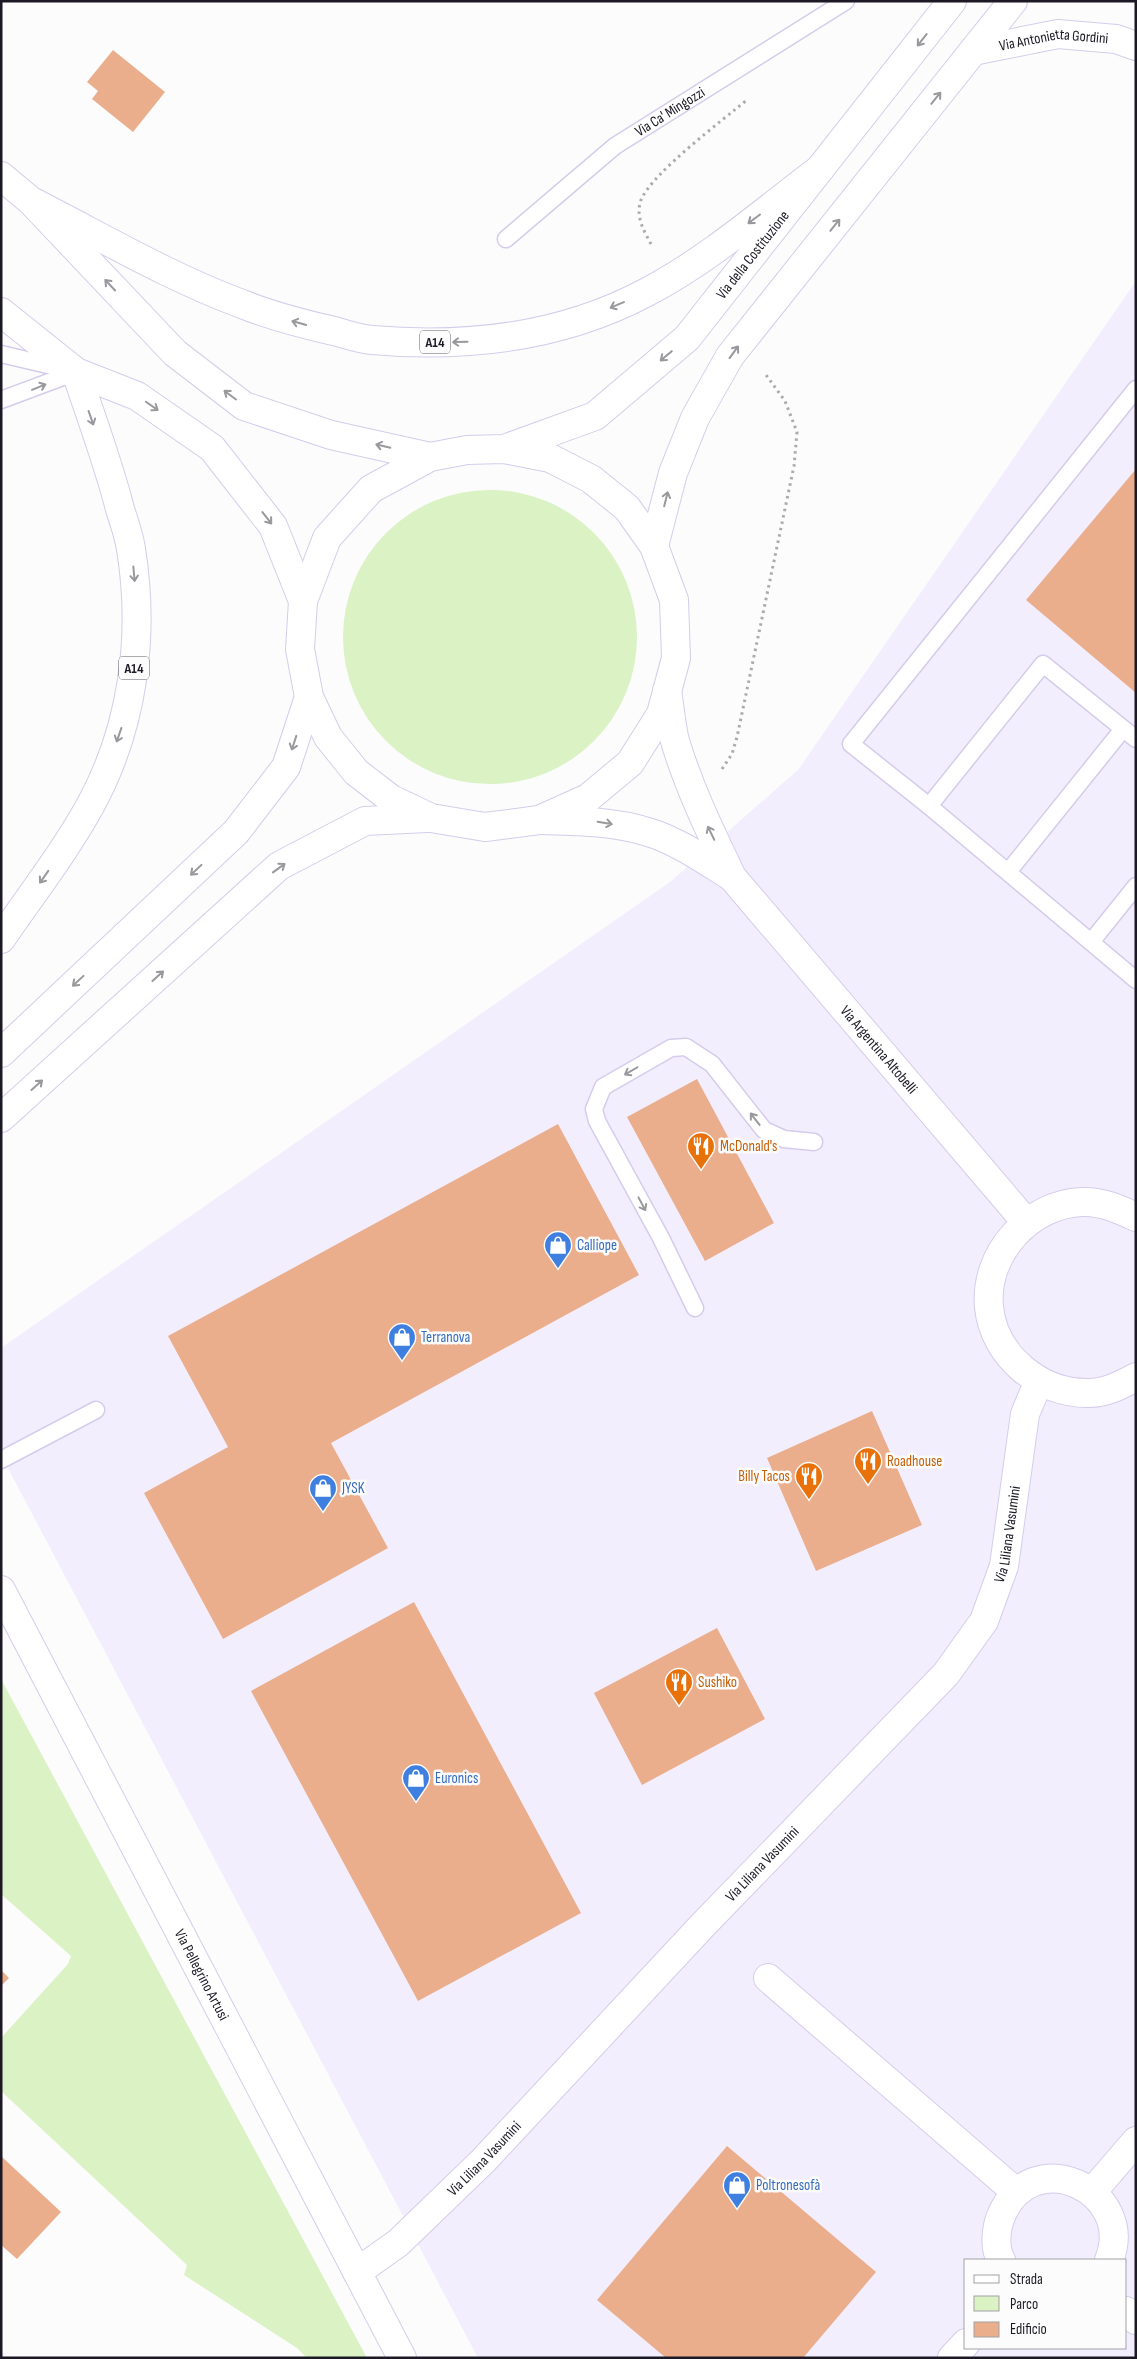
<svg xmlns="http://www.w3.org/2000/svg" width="1137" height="2359" viewBox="0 0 1137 2359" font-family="'Sofia Sans Condensed',sans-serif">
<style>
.built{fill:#f3eefe;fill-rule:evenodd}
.green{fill:#daf2c4}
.building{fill:#eaae8d}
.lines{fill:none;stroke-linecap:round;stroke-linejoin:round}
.service-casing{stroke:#d5ccec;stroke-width:19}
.minor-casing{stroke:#d5ccec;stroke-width:30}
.tertiary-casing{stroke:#d5ccec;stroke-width:30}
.primary-casing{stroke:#d5ccec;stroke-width:30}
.motorway-casing{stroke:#d5ccec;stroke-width:30}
.path{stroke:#acaaae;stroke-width:3;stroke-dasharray:2.5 4;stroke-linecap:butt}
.service{stroke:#fff;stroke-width:16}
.minor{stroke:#fff;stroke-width:28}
.tertiary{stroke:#fff;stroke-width:28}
.primary{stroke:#fff;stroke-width:28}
.motorway{stroke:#fff;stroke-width:28}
.oneway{stroke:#99989c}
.labels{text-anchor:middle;stroke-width:5;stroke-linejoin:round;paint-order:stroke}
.shield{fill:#fcfcfc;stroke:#5f5d65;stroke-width:1}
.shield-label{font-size:14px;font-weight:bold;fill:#1c1924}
.street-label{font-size:15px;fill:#1c1924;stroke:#fcfcfc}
.food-label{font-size:15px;fill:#c56008;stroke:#fcfcfc;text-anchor:start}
.shop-label{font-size:15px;fill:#366cbe;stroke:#fcfcfc;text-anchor:start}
</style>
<rect width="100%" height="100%" fill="#fcfcfc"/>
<path class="built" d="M1136,281V2358H478L1,1455V1348L670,882L798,770ZM966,2260H1126V2348H966Z"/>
<path class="green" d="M343 637a147 147 0 1 1 294 0a147 147 0 1 1-294 0Z
M1,1679L367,2358H307L297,2348L184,2275L187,2265L1,2091V2038L68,1964L71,1956L1,1894Z"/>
<path class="building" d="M113,50L165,92L133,132L92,99L98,91L87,82Z
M1136,469V693L1026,600Z
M697,1079L774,1223L705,1261L627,1117Z
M558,1124L639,1275L331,1443L388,1548L223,1639L144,1493L228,1447L168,1336Z
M872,1411L922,1525L816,1571L767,1458Z
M414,1602L581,1913L418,2001L251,1691Z
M717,1628L765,1719L642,1785L594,1693Z
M1,1970L9,1978L1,1986Z
M727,2146L876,2272L803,2358H666L597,2300Z
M1,2156L61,2212L17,2259L1,2245Z"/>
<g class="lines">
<g class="service-casing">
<g id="service">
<path id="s1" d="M506,239L615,146L846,1"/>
<path d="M1,354L65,369"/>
<path d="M1,400L76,372"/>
<path d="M1136,739L1043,664L929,806L1136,980"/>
<path d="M929,806L851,744L1136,389"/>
<path d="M1008,872L1123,729"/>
<path d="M1091,942L1136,886"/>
<path d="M695,1308L661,1238L597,1121L594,1109L603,1087L671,1048L686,1047L712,1064L764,1130L784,1139L814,1142"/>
<path d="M1,1460L96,1410"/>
</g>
</g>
<g class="minor-casing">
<g id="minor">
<path id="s2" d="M667,691C670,708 671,725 675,741C689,788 711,833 732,877L1026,1222"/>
<path d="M539,820C575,821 613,821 648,832C678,841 706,861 732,877"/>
<path d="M1136,1217C1119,1209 1101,1201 1082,1202C1029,1204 984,1254 989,1307C994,1357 1041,1394 1089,1393C1106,1393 1121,1385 1136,1377"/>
<path id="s3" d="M1,1590L402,2358"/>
<path d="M768,1978L1016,2192"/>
<path d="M1093,2191L1136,2141"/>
<path d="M1001,2260C994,2248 996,2228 1001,2216C1032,2141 1137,2191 1109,2260"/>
<path id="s4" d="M357,2272L398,2243L483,2161L701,1927L946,1674L984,1621L1004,1566L1025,1414L1039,1381"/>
<path d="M1126,2311L1136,2320"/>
<path d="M952,2358L966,2343"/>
</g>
</g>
<g class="tertiary-casing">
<g id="tertiary">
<path id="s5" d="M973,51L1058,34L1116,39L1136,46"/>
</g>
</g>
<g class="primary-casing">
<g id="primary">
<path id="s6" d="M504,449L550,458L591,479L627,508L654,546L674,600L676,658L661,714L630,763L588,798L539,820L485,827L431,818L391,799L356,772L328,737L309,697L300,649L303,601L327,538L371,489L430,457L467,450L504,449L595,416L687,338L952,1"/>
<path d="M654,546L673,473L695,418L730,356L1013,1"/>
<path d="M1,1053L236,832L286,767L309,697"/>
<path d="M1,1118L279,866L365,821L427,818"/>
</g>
</g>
<g class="motorway-casing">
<path id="motorway" d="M1,176L31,201L175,353L244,406L331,435L430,457
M31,201C100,236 169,277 242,304C272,316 303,324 334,331C346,334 359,339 372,340C466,348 563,337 647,292C710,259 764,211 820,169
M1,312L76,372L137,396L212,448L273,526L303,601
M1,939C31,895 64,853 90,806C133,728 145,636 131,549C129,535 124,522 120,509C108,462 91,417 76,372"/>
</g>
<path class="path" d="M651,244C644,231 635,216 641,200C652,173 723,120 748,99
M722,769L732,754L737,737L794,466L797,432L785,401L766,375"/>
<use href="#service" class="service"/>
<use href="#minor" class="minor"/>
<use href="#tertiary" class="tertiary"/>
<use href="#primary" class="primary"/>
<use href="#motorway" class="motorway"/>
</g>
<defs><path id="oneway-shaft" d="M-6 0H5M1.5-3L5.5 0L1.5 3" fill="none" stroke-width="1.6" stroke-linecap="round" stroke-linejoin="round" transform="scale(1.25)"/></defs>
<g class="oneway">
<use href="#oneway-shaft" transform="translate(922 40) rotate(128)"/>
<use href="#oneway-shaft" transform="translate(936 98) rotate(-51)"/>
<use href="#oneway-shaft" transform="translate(754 219) rotate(143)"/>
<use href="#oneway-shaft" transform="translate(835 225) rotate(-51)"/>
<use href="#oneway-shaft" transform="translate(110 285) rotate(-133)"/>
<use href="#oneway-shaft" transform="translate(617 305) rotate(157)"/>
<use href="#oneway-shaft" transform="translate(299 323) rotate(-164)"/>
<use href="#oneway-shaft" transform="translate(460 342) rotate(179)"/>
<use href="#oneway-shaft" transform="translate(734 352) rotate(-54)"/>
<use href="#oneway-shaft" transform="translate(666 356) rotate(140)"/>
<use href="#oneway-shaft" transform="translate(39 387) rotate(-22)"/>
<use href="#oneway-shaft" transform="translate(230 395) rotate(-143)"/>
<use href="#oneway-shaft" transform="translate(152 406) rotate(35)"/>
<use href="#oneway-shaft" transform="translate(91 418) rotate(71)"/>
<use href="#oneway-shaft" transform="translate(383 446) rotate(-167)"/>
<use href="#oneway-shaft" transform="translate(666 499) rotate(-76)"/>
<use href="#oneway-shaft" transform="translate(267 518) rotate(52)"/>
<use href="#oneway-shaft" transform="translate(134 574) rotate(85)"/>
<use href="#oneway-shaft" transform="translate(119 735) rotate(109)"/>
<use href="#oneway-shaft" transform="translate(294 743) rotate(108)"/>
<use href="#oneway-shaft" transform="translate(605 823) rotate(10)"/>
<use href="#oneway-shaft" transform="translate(711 833) rotate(-116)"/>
<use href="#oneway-shaft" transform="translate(279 868) rotate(-36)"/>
<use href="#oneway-shaft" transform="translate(196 870) rotate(137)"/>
<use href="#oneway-shaft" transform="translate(44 877) rotate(125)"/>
<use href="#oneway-shaft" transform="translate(158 976) rotate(-42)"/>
<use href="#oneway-shaft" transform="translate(78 981) rotate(137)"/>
<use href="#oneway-shaft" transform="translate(631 1071) rotate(150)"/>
<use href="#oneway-shaft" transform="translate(37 1085) rotate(-42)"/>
<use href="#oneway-shaft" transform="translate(755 1119) rotate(-128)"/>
<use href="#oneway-shaft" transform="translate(642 1204) rotate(62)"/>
</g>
<defs>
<g id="restaurant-pin" transform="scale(1.4375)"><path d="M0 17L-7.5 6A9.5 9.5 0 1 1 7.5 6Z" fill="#e8710a" stroke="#fcfcfc"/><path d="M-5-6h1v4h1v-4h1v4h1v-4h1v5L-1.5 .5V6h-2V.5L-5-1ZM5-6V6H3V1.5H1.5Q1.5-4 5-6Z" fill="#fff"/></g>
<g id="shop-pin" transform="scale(1.4375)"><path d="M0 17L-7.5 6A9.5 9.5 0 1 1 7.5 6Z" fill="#3f7fe0" stroke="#fcfcfc"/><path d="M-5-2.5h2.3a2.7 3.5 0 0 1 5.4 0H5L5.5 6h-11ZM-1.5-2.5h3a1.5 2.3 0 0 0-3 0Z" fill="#fff"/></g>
</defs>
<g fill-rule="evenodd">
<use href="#restaurant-pin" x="701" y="1146"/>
<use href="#shop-pin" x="558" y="1245"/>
<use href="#shop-pin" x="402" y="1337"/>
<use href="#restaurant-pin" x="868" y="1461"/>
<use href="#restaurant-pin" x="809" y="1476"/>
<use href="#shop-pin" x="323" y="1488"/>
<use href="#restaurant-pin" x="679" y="1682"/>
<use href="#shop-pin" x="416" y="1778"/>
<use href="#shop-pin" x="737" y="2185"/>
</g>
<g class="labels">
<g class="shield">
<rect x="420" y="330.5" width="30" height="23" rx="4"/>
<rect x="119" y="656.5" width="30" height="23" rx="4"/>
</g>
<g class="shield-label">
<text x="435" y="347">A14</text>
<text x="134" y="673">A14</text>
</g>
<g class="street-label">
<text dy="5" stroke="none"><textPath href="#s5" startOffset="82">Via Antonietta Gordini</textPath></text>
<text dy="5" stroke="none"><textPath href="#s1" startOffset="208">Via Ca' Mingozzi</textPath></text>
<text dy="5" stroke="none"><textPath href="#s6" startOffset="1508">Via della Costituzione</textPath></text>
<text dy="5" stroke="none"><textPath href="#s2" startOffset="425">Via Argentina Altobelli</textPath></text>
<text dy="5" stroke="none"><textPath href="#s4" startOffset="996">Via Liliana Vasumini</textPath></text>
<text dy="5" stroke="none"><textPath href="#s4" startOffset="576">Via Liliana Vasumini</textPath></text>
<text dy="5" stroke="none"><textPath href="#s3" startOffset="434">Via Pellegrino Artusi</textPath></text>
<text dy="5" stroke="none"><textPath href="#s4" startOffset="171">Via Liliana Vasumini</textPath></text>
</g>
<g class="food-label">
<text x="720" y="1151">McDonald's</text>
<text x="887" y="1466">Roadhouse</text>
<text x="790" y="1481" text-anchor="end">Billy Tacos</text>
<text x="698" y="1687">Sushiko</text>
</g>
<g class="shop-label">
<text x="577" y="1250">Calliope</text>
<text x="421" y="1342">Terranova</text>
<text x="342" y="1493">JYSK</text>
<text x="435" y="1783">Euronics</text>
<text x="756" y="2190">Poltronesofà</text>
</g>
</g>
<rect width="1137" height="2359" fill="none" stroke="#1c1924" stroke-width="5"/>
<rect x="964" y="2259" width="162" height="90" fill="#fcfcfc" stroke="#a2a1a6"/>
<rect x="974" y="2275" width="25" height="8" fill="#ffffff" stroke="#a2a1a6"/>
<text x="1010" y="2284" font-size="15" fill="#1c1924">Strada</text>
<rect x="974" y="2296" width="25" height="15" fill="#daf2c4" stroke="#a2a1a6"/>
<text x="1010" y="2309" font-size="15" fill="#1c1924">Parco</text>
<rect x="974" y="2322" width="25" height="15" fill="#eaae8d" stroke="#a2a1a6"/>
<text x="1010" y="2334" font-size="15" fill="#1c1924">Edificio</text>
</svg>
